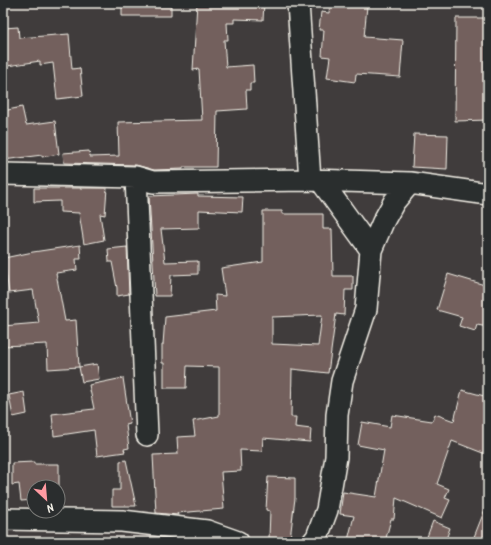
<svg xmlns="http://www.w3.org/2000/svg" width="491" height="545" viewBox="0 0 491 545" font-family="Kalam,sans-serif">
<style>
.building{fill:#73605d;stroke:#f4f1e8;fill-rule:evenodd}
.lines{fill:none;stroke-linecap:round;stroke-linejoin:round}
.street-casing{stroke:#f4f1e8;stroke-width:24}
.street{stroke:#2a2d2e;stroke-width:21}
</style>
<rect width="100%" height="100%" fill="#403c3c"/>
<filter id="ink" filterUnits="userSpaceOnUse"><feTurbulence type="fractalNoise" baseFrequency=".025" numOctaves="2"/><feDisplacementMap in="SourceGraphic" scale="8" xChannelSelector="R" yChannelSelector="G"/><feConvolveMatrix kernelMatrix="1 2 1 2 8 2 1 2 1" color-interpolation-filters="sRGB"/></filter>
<g filter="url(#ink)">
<path class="building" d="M122,3H171V16H122Z
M197,3H264L263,20L234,19V23H227L228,40H224L226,67L253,65L254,83H250V90H246L247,109L217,111L216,167H183V169L154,170L136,165L64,163L63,153L89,151L90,157L119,156L118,122L202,120L199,69L193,70Z
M330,3L367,6L364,37L403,40L400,77L356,74L355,82L327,78L330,57L322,56L324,30H319L321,12L329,13Z
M456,18H488V120L455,121Z
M18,27L19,38L69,34L72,69L80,68L83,96L57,99L53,63L40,65V61L7,66L4,28Z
M22,107L26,125L55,121L59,154L42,157V155L3,160V147L6,146L3,132V111Z
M414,134L448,135L447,169L412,167Z
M34,188H107L105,215L100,214L104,240L84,244L79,213L60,212V201L34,202Z
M198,194V196L243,197L242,212L199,210V228L161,229L165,262L198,261V274L171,275L170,296H155L149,196Z
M263,211H282V214H323V229H332L333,276H353V290H345L344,315L336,314L328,373L292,369L291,417H296L295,427L311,429L310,442L263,438L262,451L240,450L241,471L221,472L224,509L177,513L178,515L156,513L153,455L178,454L177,437L195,436L193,421L219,416V367L187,366L186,388H164V363H162V345H163L165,317L216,311L215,295L225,296L221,268L263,262ZM322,315L318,346L272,344V317Z
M80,245L81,259H76L77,270L56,273L65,321L76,320L79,367L48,369L47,344L3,346V326L39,323L33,290L9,293L4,258L33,252Z
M127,247L129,294L117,296V288L112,262H109L108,249Z
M448,274L488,286V327L477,325L475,331L459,326L462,317L437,310Z
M97,364L99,379L82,382L79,367Z
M123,378L130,424L126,425L129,448L124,449L125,452L97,456L94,430L54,436L52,414L94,409L89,385Z
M462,390L488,397V455L452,441L437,484L449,489L445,498L450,500L442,518L396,498L394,519H391L385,542H359L348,540L354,516L340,514L343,492L376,497L384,450L358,445L362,422L390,427L392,415L432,421L435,414L454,421Z
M24,392L27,414L13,417L9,395Z
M126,460L136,506H112V490H120V461Z
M34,462V464H59V498L58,487H34V500L21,501L19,484L12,485V463Z
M268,477L295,478V498L290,539L269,538L270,511L266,510Z
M487,504L488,542H472Z
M433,521L450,528L445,542H425Z"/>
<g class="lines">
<g class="street-casing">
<path id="street" d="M298,3L310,180
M3,174L136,177L153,182L310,180L410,183L488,194
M136,177L147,435
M321,181L371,250
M3,519L122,521L207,531L238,542
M313,542L317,537L327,510L336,457L337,415L342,381L366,309L371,250L383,222L394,202L410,183"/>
</g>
<use href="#street" class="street"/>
</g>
</g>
<rect width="491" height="545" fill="none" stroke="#2a2d2e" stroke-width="16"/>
<rect x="8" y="8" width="475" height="529" fill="none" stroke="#f4f1e8" stroke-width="1.5" filter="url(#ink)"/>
<g transform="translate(46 499) rotate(154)"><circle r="19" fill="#2a2d2e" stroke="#7b7b78"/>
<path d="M0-3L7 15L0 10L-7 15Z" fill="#ff9aa2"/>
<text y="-6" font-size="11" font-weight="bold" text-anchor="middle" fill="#f4f1e8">N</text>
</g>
</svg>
